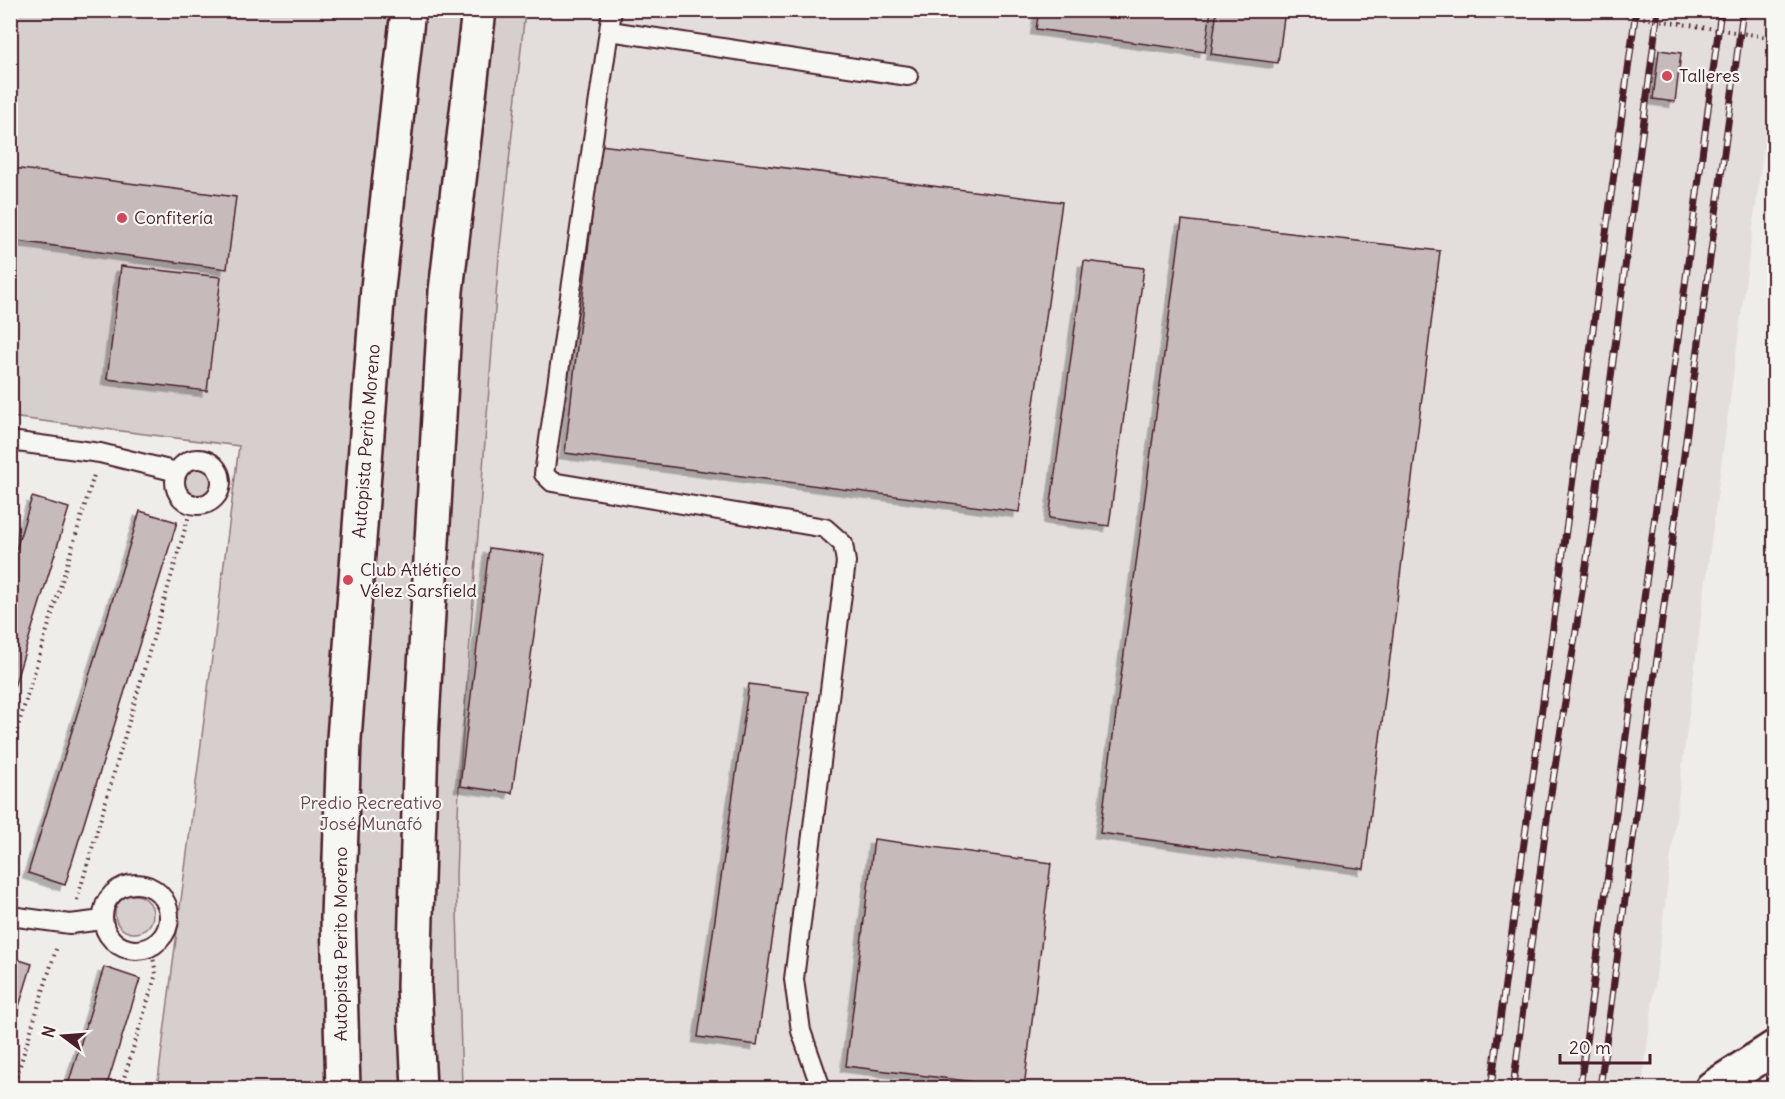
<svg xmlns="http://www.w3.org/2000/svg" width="1785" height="1099" viewBox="0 0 1785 1099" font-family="Delius,sans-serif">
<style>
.built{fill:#e3dedc}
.green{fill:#d7cfce;stroke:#90777c;stroke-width:1.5}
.building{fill:#c6babb;stroke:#4a1f2b;stroke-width:1.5;filter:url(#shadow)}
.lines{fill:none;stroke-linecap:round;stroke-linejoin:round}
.service-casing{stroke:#4a1f2b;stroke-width:22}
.minor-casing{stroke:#4a1f2b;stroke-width:38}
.motorway-casing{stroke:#4a1f2b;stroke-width:38}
.path{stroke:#4a1f2b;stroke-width:4;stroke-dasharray:1.5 4.5;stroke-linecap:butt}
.service{stroke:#f6f6f2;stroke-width:18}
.minor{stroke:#f6f6f2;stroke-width:33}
.motorway{stroke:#f6f6f2;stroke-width:33}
.rail-casing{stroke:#4a1f2b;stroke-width:7}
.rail{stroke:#f6f6f2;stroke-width:4.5;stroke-dasharray:14;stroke-linecap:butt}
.path-bridge{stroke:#4a1f2b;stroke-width:4;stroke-dasharray:1.5 4.5;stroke-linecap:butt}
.poi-dot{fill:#d1495b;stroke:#f6f6f2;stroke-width:2}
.labels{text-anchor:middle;stroke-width:4.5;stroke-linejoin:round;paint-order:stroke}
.poi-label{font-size:18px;fill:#4a1f2b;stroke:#f6f6f2;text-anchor:start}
.street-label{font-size:18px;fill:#4a1f2b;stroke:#f6f6f2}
.park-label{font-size:18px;fill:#6d4b54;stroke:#f6f6f2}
</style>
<defs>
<filter id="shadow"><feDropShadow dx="-5.5" dy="5.5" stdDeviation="0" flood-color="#0004"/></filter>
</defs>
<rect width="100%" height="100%" fill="#efedea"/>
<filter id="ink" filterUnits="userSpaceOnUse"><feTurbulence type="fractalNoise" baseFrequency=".0167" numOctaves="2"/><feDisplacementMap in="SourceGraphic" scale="12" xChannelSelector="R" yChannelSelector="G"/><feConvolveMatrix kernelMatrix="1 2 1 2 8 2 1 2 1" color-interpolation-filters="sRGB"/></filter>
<g filter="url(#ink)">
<path class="built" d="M525,11H1774V53L1764,144L1702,610L1642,1088H462L456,876L459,786L499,256Z"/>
<path class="green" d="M11,11H525L499,256L459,786L456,876L462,1088H157L239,446L11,417Z
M182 482a16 16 0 1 1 32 0a16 16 0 1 1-32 0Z
M115 914a19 19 0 1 1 38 0a19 19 0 1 1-38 0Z"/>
<path class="building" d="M1039,10H1211L1205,52L1036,29Z
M1217,10H1285L1278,63L1211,54Z
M1659,50L1681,53L1675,102L1653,99Z
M600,145L1062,202L1019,512L565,453Z
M13,168L236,197L227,269L10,240V186Z
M1182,220L1440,251L1364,869L1100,833Z
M1084,261L1144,268L1109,526L1049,518Z
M121,266L221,277L207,391L107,379Z
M32,497L69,508L10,700V569Z
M140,511L177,522L65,885L28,873Z
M489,548L545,555L512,793L460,786Z
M749,684L808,692L757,1045L698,1037Z
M874,839L1051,863L1024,1088L846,1066Z
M10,957L32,964L10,1036Z
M104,967L140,979L106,1088H67Z"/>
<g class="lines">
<g class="service-casing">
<path id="service" d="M612,10L544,474L552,482L825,528L843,544L846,562L794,979L801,1031L821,1088
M610,31L908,76
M10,441L100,453L177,472
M175 482a23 23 0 1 1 46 0a23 23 0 1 1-46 0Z
M103 917a33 33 0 1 1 66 0a33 33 0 1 1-66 0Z
M10,916L70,924L103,920"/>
</g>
<g class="minor-casing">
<path id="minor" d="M1712,1088L1774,1048"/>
</g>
<g class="motorway-casing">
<g id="motorway">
<path id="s1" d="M343,1088L338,918L344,739L378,288L408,10"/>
<path d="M419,1088L414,987L421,739L446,291L479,10"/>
</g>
</g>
<path class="path" d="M1681,23L1682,10
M10,753L94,475
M77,900L192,505
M13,1088L57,946
M121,1088L156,974L151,946"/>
<use href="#service" class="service"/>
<use href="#minor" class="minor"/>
<use href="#motorway" class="motorway"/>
<g class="rail-casing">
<path id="rail" d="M1491,1088L1636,10
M1513,1088L1546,826L1591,533L1658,10
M1580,1088L1721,10
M1600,1088L1743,10"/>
</g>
<use href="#rail" class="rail"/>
<path class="path-bridge" d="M1590,10L1774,38"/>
</g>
</g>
<g class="poi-dot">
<circle cx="1667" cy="76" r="6"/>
<circle cx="122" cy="218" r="6"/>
<circle cx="348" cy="580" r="6"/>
</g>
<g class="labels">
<g class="poi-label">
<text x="1679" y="82">Talleres</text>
<text x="134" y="224">Confitería</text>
<text x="360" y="576">Club Atlético<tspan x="360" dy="21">Vélez Sarsfield</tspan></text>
</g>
<g class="street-label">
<text dy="6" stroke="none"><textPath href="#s1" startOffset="648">Autopista Perito Moreno</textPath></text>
<text transform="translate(341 944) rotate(-90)" y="6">Autopista Perito Moreno</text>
</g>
<g class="park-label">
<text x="371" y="809">Predio Recreativo<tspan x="371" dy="21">José Munafó</tspan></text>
</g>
</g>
<rect width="1785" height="1099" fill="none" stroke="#f6f6f2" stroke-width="36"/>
<rect x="18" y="18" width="1749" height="1063" fill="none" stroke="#4a1f2b" stroke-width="2" filter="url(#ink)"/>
<g transform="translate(63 1036) rotate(286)" stroke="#f6f6f2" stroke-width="4.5" paint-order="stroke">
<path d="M0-4.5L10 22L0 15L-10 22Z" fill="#4a1f2b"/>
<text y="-9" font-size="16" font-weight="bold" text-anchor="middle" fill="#4a1f2b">N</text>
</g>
<path d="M1560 1054v9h90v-9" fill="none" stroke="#4a1f2b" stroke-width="3"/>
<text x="1569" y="1054" font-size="18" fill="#4a1f2b" stroke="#f6f6f2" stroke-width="4.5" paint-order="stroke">20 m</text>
</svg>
